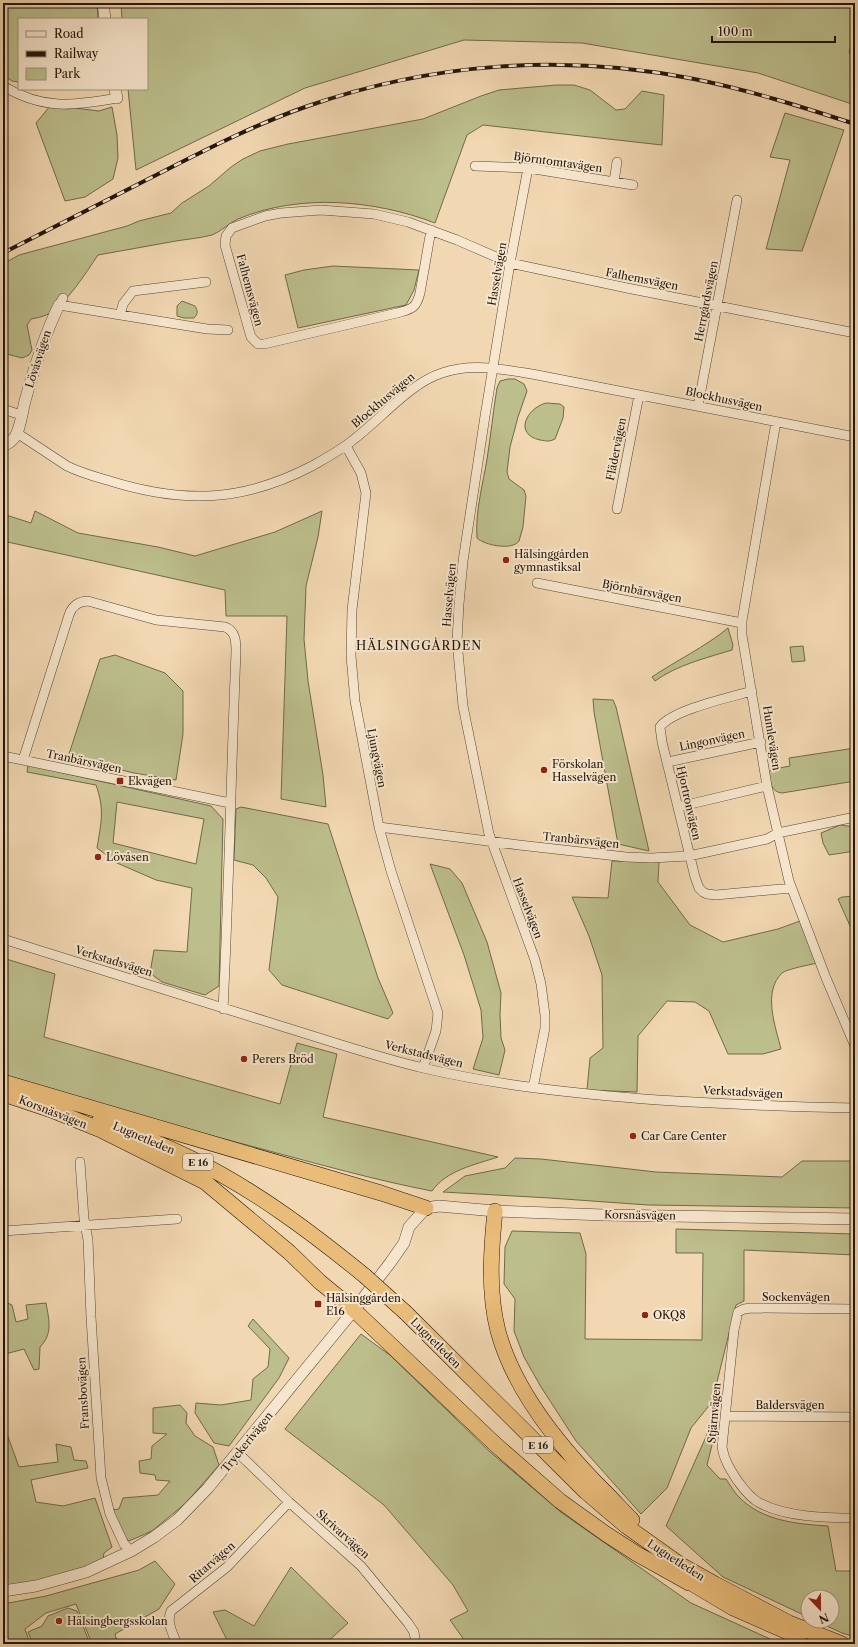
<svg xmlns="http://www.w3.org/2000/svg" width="858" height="1647" viewBox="0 0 858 1647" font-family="'Libre Caslon Text',serif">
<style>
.green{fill:#bcbe8c;stroke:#6f6a4c;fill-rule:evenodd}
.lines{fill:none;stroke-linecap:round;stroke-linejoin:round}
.minor-casing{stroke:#564635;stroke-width:10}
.tertiary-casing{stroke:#564635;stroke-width:12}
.trunk-casing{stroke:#22150b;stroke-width:16}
.minor{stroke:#f7e6cd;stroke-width:9}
.tertiary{stroke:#f7e6cd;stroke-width:11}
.trunk{stroke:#e9bc79;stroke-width:15}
.rail-casing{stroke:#22150b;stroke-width:4}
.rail{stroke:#f7e6cd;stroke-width:2.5;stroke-dasharray:8;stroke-linecap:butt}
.trunk-bridge-casing{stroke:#22150b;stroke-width:16;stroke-linecap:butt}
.trunk-bridge{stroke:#e9bc79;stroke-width:15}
.poi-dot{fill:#8f2418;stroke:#f7e6cd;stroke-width:1.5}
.labels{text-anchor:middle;stroke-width:4;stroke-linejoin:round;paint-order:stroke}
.shield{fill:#f7e6cd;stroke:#625445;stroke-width:1}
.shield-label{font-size:10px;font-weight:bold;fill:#22150b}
.street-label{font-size:11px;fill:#22150b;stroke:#f7e6cd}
.poi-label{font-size:11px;fill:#22150b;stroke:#f7e6cd;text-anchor:start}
.neighbourhood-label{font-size:12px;letter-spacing:1px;fill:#22150b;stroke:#f7e6cd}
</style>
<rect width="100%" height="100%" fill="#f2d8b2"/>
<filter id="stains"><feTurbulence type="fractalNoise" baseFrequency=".005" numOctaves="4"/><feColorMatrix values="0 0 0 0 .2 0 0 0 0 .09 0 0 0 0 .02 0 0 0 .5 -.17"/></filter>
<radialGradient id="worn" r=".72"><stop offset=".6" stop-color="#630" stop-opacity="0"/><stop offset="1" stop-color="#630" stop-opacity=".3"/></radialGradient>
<path class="green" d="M3,3H97L98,19H19V82L12,81L3,75Z
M121,3H855V25L849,53L855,56V105L758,73L582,43L464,40L305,88L136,170L128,89H147V19H122Z
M556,85H574L590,90L616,110L625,109L642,91L664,95L662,145L483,125L467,135L435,223C375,200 300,193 238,219C229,223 222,231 212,235C201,238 188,239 176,241C150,246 124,250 98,255C85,274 68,302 48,314C43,317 36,318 31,319L27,325L32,350L29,355L22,358L3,353V264L19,255L127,226L139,221L171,213L182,203L209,186L231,167L243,159L260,151L288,144L423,119L481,96L499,90Z
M51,105L99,111L112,107L117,135L118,158L113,179L85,197L65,201L36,123Z
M785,113L844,130L802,251L766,249L790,160L770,157Z
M333,266L419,270L414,290L406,305L298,328L285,275L304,270Z
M182,301L195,306C198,311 198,314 194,318H184L177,316V306Z
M508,379H515L524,384L527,391L518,417L510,447L507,472L509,479L524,490L526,496L523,527L519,541C512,551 484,545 477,538C475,512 483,484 487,459C491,435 493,412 497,388L500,381Z
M546,403L560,404L564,407L563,418L555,439C549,442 547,441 540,440C513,434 527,408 546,403Z
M35,511L78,533L158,547L195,556L275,532L322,511L318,537L306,586L304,639L308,681L323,775L326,807L281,799L287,616H226L225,590L3,541V514L31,523Z
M728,628L733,645L732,650C706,658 677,665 655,681L652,677C677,660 705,647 728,628Z
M803,646L805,661L792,662L790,647Z
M115,655L165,673L183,691V734L176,780L134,773L68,757L100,659Z
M593,699L613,700L616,707L649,851L618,844L594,712Z
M855,748V781L782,793C771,792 770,782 768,772L774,769L790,766L789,758Z
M28,765L211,806L223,819L219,986L205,995L162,982L150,973L154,950L187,952L192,888L156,880L117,863L97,848C101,823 105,810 96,785L27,772ZM117,802L204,819L196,864L113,843Z
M241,807L328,824L378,978L393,1013L388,1019L282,985L269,970L278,897L266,878L253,865L234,860L236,809Z
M840,825L855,827V851L829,855L823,843L821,833Z
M612,861L659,862L658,882L690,925L723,942L778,929L800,921L817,963C809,965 787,969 782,973C762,992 776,1028 781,1049L763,1054H728L709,1011L695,1002L667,1001L638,1036L637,1092L587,1090L590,1058L603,1048L602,975L589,936L572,897L608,898Z
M430,864L450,869L462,883L487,942L501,993L500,1014L501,1038L505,1050L499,1075L473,1069L483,1038L481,1010L464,955Z
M855,896V937L838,899L842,897Z
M3,958L55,974L44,1037L280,1104L297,1043L337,1054L323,1117L498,1157C474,1165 447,1170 432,1191C375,1180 318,1164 262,1149C175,1126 89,1102 3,1075Z
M515,1158L541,1159L656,1172L782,1177L802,1161H855V1208L648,1205L550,1198L443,1192L465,1176L505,1168Z
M676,1229L855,1234V1255L744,1250V1301L736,1305L712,1402L691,1428L667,1488L641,1514L576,1441L541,1387L524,1357L514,1331L515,1299L504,1284L505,1247L512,1231L580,1233L586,1254L585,1339L702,1340L703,1253H676Z
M3,1301L12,1305L16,1322L28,1319L26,1305L46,1303C49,1320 53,1334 40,1347L39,1369L34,1370L24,1349L5,1354L3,1356Z
M253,1319L289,1358L279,1378L229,1446L214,1443L195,1413L196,1403L221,1405L251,1400L253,1379L268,1367L270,1349L248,1326Z
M361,1334L391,1356L489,1451L562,1513L691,1603L781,1644H467L450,1620L468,1611L453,1585L384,1505L285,1429Z
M180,1405L187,1413L186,1423L195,1436L213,1447L219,1465L186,1503L152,1531L129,1541L120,1532L111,1510L119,1509L123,1498L158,1495L170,1481L156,1480L155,1475L140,1473L139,1461L151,1459L152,1446L167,1434L153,1433V1408Z
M3,1423L19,1467L58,1462L56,1444L71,1447L74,1460L86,1461L88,1468L31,1480L36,1502L63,1506L95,1498L112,1547L104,1553L103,1559L80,1573L3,1588Z
M709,1430L714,1437L707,1465L720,1479H726C730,1485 734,1492 739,1497C762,1521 797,1524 828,1526L836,1571H855V1637L842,1633L816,1621H832V1597H808V1617L723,1577L666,1526Z
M155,1561L175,1584L159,1609L115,1634L118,1644H92L76,1604L46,1613L25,1629L30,1644H3V1604L46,1596L139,1570Z
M291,1567L348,1623L325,1644H229L213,1612L225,1610L254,1626Z
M68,1608L77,1611L90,1644H33L28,1632L42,1626L48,1616Z"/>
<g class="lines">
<g class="minor-casing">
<path id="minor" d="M3,86C43,110 73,106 117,98
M475,166L528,168L633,185
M528,168L510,263L485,416L463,561L459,604L457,641L463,706L489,834L535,960L541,984L545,1015V1028L533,1088
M614,182L617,162
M431,230L420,293C416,309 411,309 397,313L264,344H258L251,337L225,245L226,236L232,228L265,216L281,213L321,210L374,214L408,222L457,240L510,263L627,288L855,333
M63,298L59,305L207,329L228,330
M120,315L123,304L133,291L206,282
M698,406L737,200
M3,409L21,415
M776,422L742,621V635L767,786L789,881L826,978L855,1046
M17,433L67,466C81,473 96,477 110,481C184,504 243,502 312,466C326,458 341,450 353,440C380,420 410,383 442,373C471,363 502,369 532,374L855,437
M346,446L361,473L366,493L352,610L351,656L355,701L379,827L391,871L438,1013L436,1031L423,1068
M617,509L639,395
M537,583L742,623
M752,691C731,697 672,710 660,727L662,742L695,877L699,888L703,892L707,894L716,895L791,888
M3,756L230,803
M23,760L69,615C72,606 79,601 88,601L156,620L225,627C236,631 236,642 236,652C231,771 229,890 223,1009
M668,762L761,742
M678,807L767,786
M379,827L519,845L626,857L651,858L689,856L767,839L778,833L855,817
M3,939C97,968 190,998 284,1027C330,1041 376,1057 423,1068C500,1086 579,1094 658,1100C723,1104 789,1107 855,1108
M80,1162L84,1219L88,1240L91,1317L101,1478L110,1514L124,1544L131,1551
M3,1231L177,1219
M855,1309L751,1308L744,1309L738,1312L734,1330L722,1447C724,1460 730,1469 737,1480C743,1488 749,1497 758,1502C783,1517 827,1518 855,1518
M725,1416L855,1417
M238,1453L289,1502L361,1566L408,1623L414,1632L416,1644
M177,1644C173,1634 166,1622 171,1611L227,1567L289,1502"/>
</g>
<g class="tertiary-casing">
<path id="tertiary" d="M103,3L105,19
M115,89L117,98
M3,446C8,444 12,441 15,437C21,427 22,412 25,401C34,368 44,336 59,305
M3,1591L36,1586L86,1572L131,1551L154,1537L177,1520L208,1488L354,1310L390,1263L404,1243L409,1227L426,1208L439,1206L495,1211L604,1215L855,1219"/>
</g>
<g class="trunk-casing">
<path id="trunk" d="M3,1082L381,1193L426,1208
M3,1094L54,1111L111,1134
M100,1120C131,1132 162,1144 192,1159C255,1190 311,1232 365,1276
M103,1131L205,1182L289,1252L320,1282L354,1310L496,1445L560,1501L606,1534L637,1554L689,1583
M495,1211C491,1251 488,1292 498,1331C514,1391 562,1449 605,1492C614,1501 623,1511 632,1520
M406,1313L586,1492L626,1526L681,1565L715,1584L789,1623L842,1644
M681,1577L733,1608L799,1637"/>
</g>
<use href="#minor" class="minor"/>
<use href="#tertiary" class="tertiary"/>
<use href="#trunk" class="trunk"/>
<g class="rail-casing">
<path id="rail" d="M3,253C58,225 113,197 168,169C213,146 259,123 308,106C432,63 564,53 694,79C749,90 802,107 855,124"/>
</g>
<use href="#rail" class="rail"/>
<g class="trunk-bridge-casing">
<path id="trunk-bridge" d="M365,1276L406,1313"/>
</g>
<use href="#trunk-bridge" class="trunk-bridge"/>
</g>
<g class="poi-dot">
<circle cx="506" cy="560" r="4"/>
<circle cx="544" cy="770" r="4"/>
<rect x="116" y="777" width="8" height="8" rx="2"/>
<circle cx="98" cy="857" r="4"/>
<circle cx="244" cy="1059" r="4"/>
<circle cx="633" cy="1136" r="4"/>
<rect x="314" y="1300" width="8" height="8" rx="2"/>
<circle cx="645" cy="1315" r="4"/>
<circle cx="59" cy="1621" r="4"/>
</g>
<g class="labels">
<g class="shield">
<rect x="183" y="1154" width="30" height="16" rx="3"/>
<rect x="523" y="1437" width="30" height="16" rx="3"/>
</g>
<g class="shield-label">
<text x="198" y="1166">E 16</text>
<text x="538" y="1449">E 16</text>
</g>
<g class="street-label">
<text transform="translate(558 162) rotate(8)" y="4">Björntomtavägen</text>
<text transform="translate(497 274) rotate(-80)" y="4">Hasselvägen</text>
<text transform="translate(642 279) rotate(11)" y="4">Falhemsvägen</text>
<text transform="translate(250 290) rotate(75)" y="4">Falhemsvägen</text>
<text transform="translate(706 301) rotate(-79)" y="4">Herrgårdsvägen</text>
<text transform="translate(38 359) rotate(-72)" y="4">Lövåsvägen</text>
<text transform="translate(724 399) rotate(12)" y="4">Blockhusvägen</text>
<text transform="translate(383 400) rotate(-40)" y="4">Blockhusvägen</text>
<text transform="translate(616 449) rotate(-79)" y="4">Flädervägen</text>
<text transform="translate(642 591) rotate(11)" y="4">Björnbärsvägen</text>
<text transform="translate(449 595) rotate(-85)" y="4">Hasselvägen</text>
<text transform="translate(772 738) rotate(81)" y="4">Humlevägen</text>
<text transform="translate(712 740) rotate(-12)" y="4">Lingonvägen</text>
<text transform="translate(377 758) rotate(79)" y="4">Ljungvägen</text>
<text transform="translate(84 761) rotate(12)" y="4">Tranbärsvägen</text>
<text transform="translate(689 803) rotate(77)" y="4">Hjortronvägen</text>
<text transform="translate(581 840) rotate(6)" y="4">Tranbärsvägen</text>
<text transform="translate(528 908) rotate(69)" y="4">Hasselvägen</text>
<text transform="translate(114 961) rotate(17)" y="4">Verkstadsvägen</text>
<text transform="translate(424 1054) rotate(14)" y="4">Verkstadsvägen</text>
<text transform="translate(743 1092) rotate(3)" y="4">Verkstadsvägen</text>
<text transform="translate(53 1112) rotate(21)" y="4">Korsnäsvägen</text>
<text transform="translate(144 1138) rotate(23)" y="4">Lugnetleden</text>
<text transform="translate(640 1215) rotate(1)" y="4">Korsnäsvägen</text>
<text x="796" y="1301">Sockenvägen</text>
<text transform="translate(436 1343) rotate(45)" y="4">Lugnetleden</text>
<text transform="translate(83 1393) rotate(-93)" y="4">Fransbovägen</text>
<text x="790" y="1409">Baldersvägen</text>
<text transform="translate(714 1413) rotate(-85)" y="4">Stjärnvägen</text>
<text transform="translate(247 1442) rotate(-51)" y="4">Tryckerivägen</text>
<text transform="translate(343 1534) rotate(42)" y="4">Skrivarvägen</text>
<text transform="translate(676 1560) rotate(33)" y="4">Lugnetleden</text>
<text transform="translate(212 1562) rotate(-41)" y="4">Ritarvägen</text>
</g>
<g class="poi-label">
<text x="514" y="558">Hälsinggården<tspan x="514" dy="13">gymnastiksal</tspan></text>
<text x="552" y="768">Förskolan<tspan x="552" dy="13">Hasselvägen</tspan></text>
<text x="128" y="785">Ekvägen</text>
<text x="106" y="861">Lövåsen</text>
<text x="252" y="1063">Perers Bröd</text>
<text x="641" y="1140">Car Care Center</text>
<text x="326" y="1302">Hälsinggården<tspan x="326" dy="13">E16</tspan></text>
<text x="653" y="1319">OKQ8</text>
<text x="67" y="1625">Hälsingbergsskolan</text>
</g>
<g class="neighbourhood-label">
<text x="419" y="650">HÄLSINGGÅRDEN</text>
</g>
</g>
<rect width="858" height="1647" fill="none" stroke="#f2d8b2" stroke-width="16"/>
<rect x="4" y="4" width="850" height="1639" fill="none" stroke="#22150b" stroke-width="2"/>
<rect x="8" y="8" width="842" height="1631" fill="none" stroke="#22150b"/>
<rect x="18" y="18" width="130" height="72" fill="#f7e6cd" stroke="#a2927f"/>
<rect x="26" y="31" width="20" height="6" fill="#f7e6cd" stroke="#a2927f"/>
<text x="54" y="38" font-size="12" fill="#22150b">Road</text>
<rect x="26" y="51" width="20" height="6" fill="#22150b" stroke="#a2927f"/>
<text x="54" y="58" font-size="12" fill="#22150b">Railway</text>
<rect x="26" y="68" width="20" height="12" fill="#bcbe8c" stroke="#a2927f"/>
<text x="54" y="78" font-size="12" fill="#22150b">Park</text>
<g transform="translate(820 1609) rotate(158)"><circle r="19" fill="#f7e6cd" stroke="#a2927f"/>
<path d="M0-3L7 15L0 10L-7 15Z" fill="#8f2418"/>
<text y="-6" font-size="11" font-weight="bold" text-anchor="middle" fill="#22150b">N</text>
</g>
<path d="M712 36v6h123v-6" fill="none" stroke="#22150b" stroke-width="2"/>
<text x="718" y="36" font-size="12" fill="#22150b" stroke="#f7e6cd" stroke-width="3" paint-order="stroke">100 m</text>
<rect width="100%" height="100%" filter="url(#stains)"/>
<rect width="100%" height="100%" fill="url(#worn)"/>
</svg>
